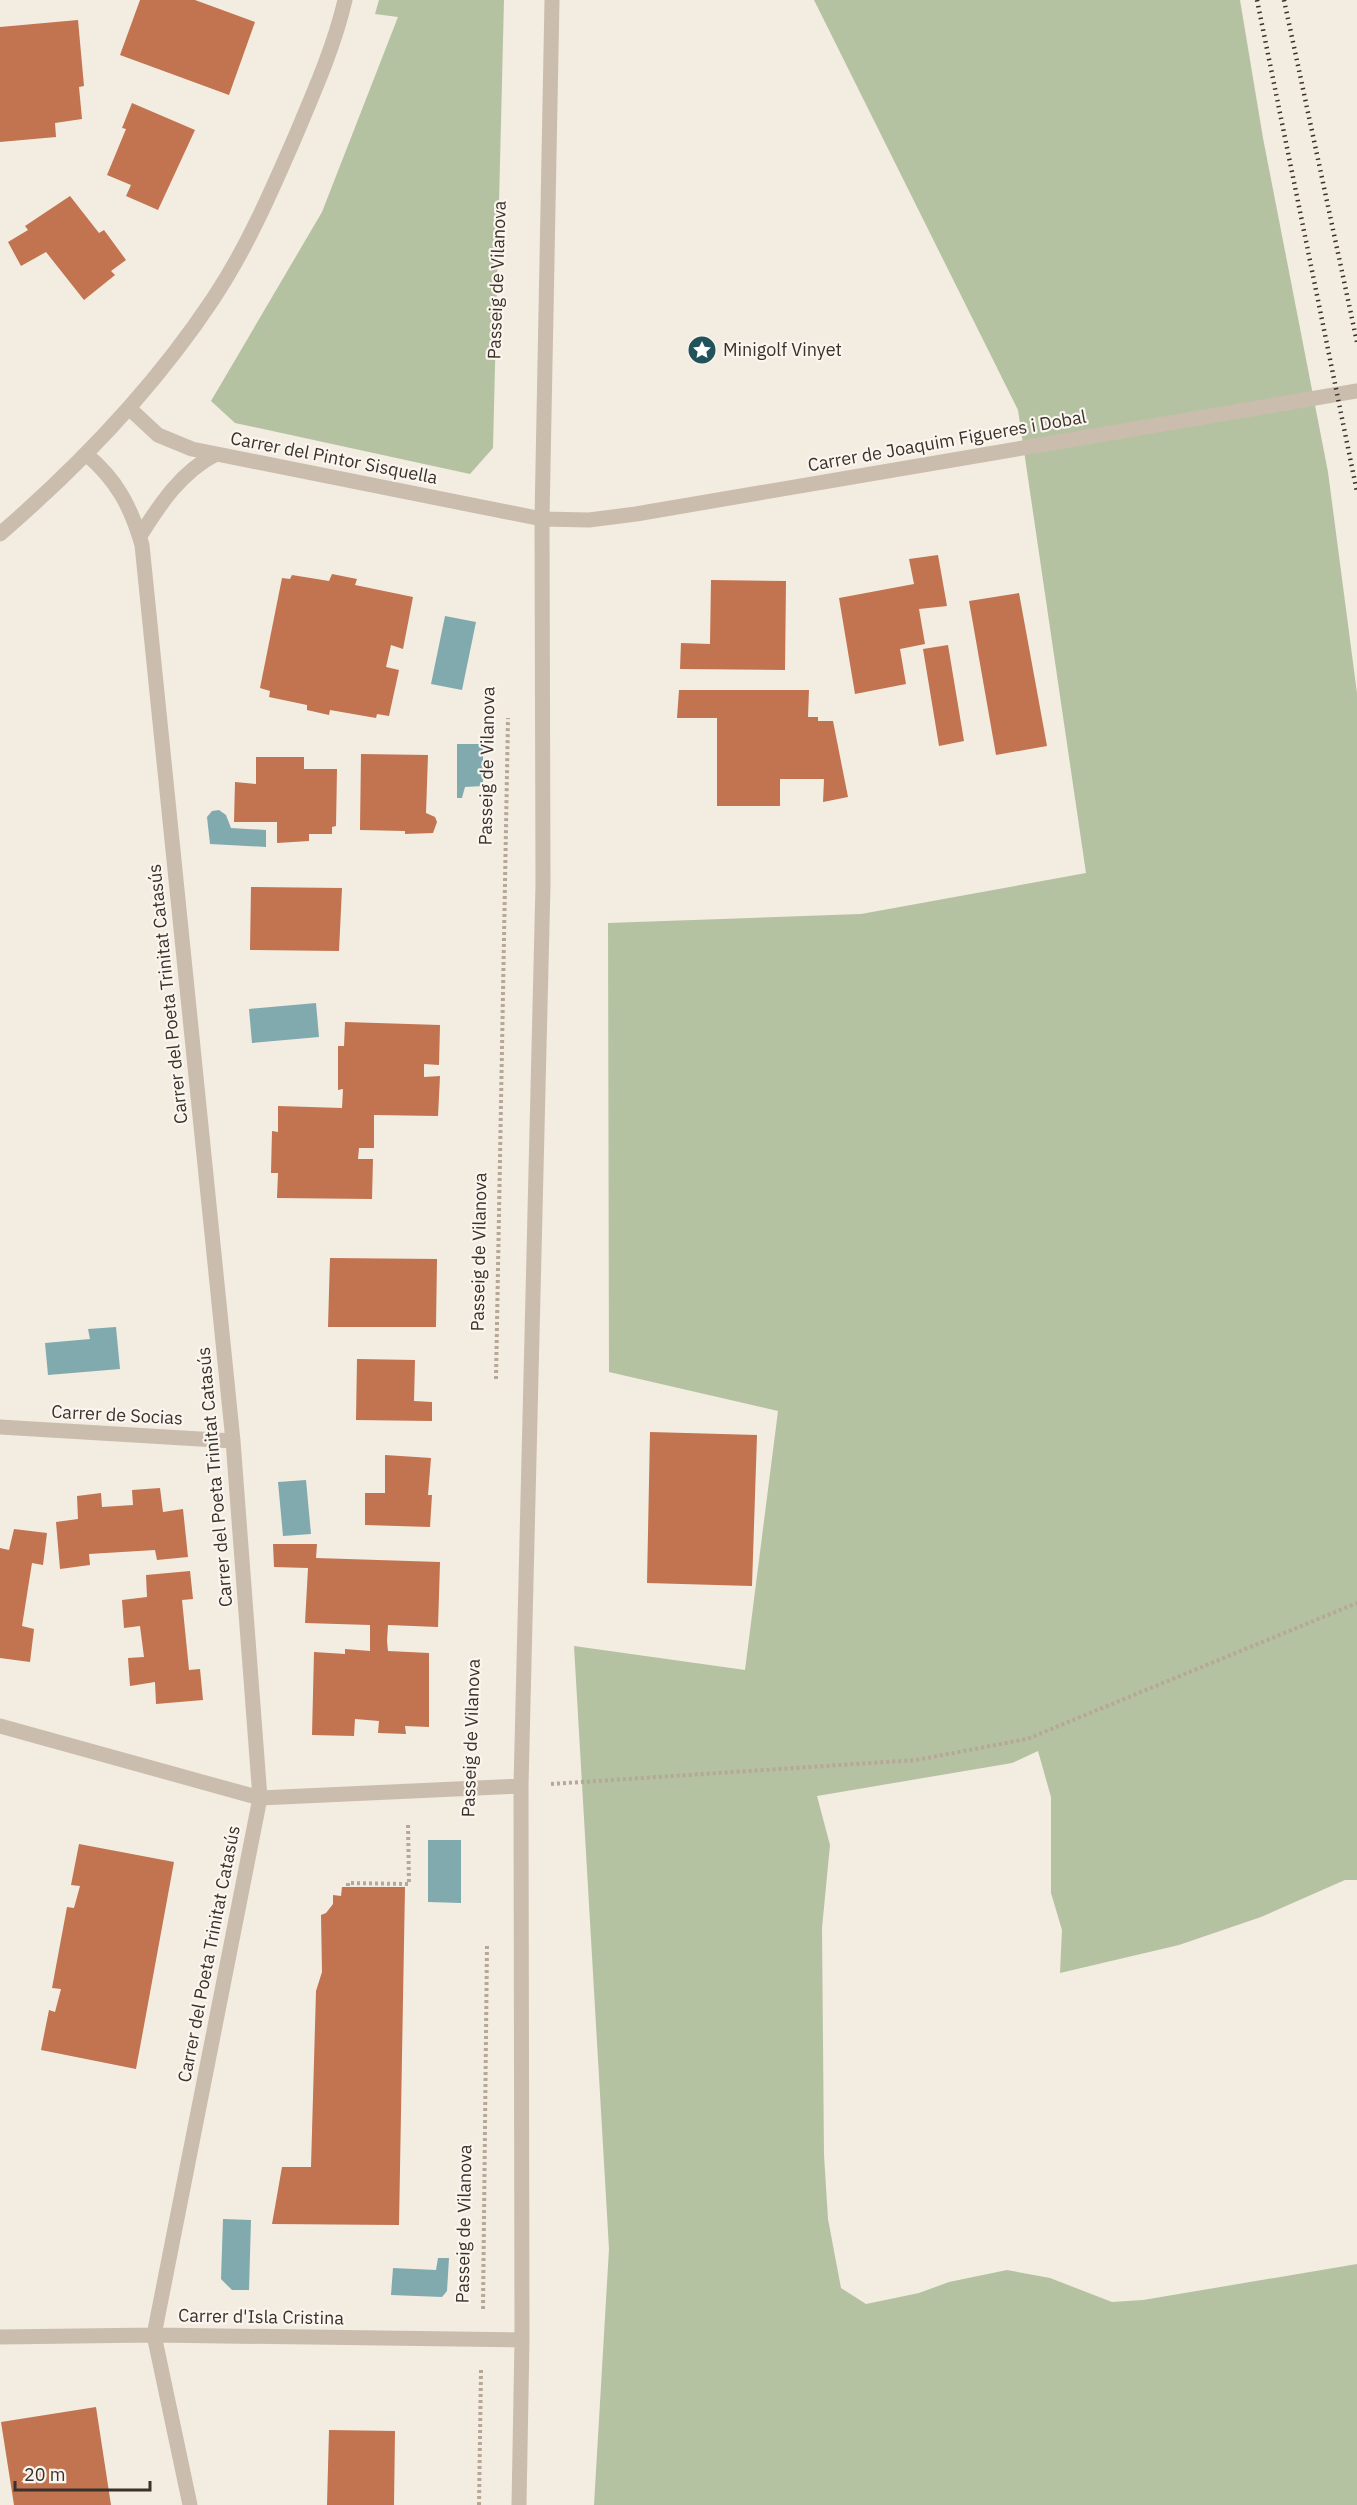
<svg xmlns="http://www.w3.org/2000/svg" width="1357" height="2505" viewBox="0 0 1357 2505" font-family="'IBM Plex Sans',sans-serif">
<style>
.green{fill:#b5c2a1}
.water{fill:#81aaaf}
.building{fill:#c27350}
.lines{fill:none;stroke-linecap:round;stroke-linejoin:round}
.path{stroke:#b7a797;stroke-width:4;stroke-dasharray:3 3;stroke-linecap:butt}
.minor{stroke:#cbbdad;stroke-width:15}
.rail{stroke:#3a312b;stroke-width:4.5;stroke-dasharray:1.5 4.5;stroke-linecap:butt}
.labels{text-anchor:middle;stroke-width:4.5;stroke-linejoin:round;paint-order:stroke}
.street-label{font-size:18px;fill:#3a312b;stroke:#faf5ee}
.poi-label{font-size:18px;fill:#3a312b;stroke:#faf5ee;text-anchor:start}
</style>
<rect width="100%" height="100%" fill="#f3ece1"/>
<path class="green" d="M379,0H504L493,448L470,474L235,423L211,401L322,212L398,17L375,14Z
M814,0H1240L1263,138L1328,472L1357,693V1880H1345L1261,1917L1179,1945L1060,1973L1062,1930L1051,1893V1797L1038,1751L1012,1763L817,1796L830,1845L822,1928L824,2155L828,2219L841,2288L866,2304L919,2293L949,2282L1007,2270L1050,2278L1112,2302L1143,2300L1357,2264V2505H594L609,2249L574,1646L745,1670L778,1411L609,1372L608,923L861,914L1086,873L1018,410Z"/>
<path class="water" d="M445,616L476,622L462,690L431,684Z
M457,744H483V786L465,787L462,798H457Z
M219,810L226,815L231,828L266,830V847L210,844L207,817L212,811Z
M316,1003L319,1037L252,1043L249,1009Z
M116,1327L120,1369L48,1375L45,1343L90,1339L88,1329Z
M306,1480L311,1534L283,1536L278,1482Z
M428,1840H461V1903L428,1902Z
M223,2219L251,2220L249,2290H232L221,2279Z
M438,2258H449L447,2291L442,2297L391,2295L393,2268L436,2270Z"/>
<path class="building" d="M140,0H195L255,22L229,95L120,55Z
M78,20L84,86L79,87L82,119L55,123L56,137L0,142V27Z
M132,103L195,130L158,210L126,196L131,185L107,175L126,129L122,128Z
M70,196L99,233L104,230L126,260L111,271L115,275L84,300L46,252L21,266L8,242L28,230L25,226Z
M938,555L947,606L919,609L925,644L900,649L906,684L855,694L839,598L914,584L909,559Z
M332,574L357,579L355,585L413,597L403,649L391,645L386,667L399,670L389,716L377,714L376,718L330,710L329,715L307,710V705L269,697L270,691L260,688L282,578L290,579L292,575L329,581Z
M711,580L786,581L785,670L680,669L681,643L710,644Z
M1019,593L1047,746L996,755L969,601Z
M948,645L964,741L939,746L923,649Z
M679,690H809L808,717H818V721H833L848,797L823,802L824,779H780V806H717V718H677Z
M361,754L428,755L426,813L435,817L437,822L433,833L405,834V831L360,830Z
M256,757H304V769H337L336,826L332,827V834H309V841L277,843V822H234L235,782L256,784Z
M251,887L342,888L339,951L250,950Z
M345,1022L440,1025L439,1065L424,1064V1077L440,1076L438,1116L374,1115V1148H359L358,1159H373L372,1199L277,1198L278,1173H271L272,1131L278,1132V1106L342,1108L343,1089L338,1090V1046H344Z
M330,1258L437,1259L436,1327H328Z
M357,1359L415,1360L414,1401L432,1402V1421L356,1420Z
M650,1432L757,1435L752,1586L647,1583Z
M385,1455L431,1458L428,1495H432L430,1527L365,1525V1493H385Z
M160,1488L163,1512L183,1509L188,1557L157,1560L155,1550L89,1554L90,1565L60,1569L56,1522L78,1519L77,1496L101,1493L102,1507L133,1505L132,1490Z
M14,1529L47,1533L43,1565L32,1563L22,1626L34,1629L30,1662L0,1658V1548L9,1550Z
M273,1544H317L316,1558L440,1562L438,1627L388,1625L387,1641L388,1651L429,1653V1727L405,1726L406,1734L378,1733L379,1721L355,1719L354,1736L312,1735L314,1652L345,1654V1649L370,1651V1625L305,1623L308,1568L274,1567Z
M190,1571L193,1599L182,1600L189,1670L200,1669L203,1700L156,1704L155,1682L130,1686L128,1658L144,1657L140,1626L124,1628L122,1600L147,1597L146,1575Z
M79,1844L174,1862L136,2069L41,2050L49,2010L55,2012L61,1989L52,1988L67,1907L74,1908L80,1886L71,1885Z
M342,1887H405L399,2225L272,2224L282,2167H311L316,1991L322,1972L321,1915L326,1913L333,1904V1895L341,1896Z
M96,2407L111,2505H14L1,2422Z
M329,2430L395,2431L394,2505H327Z"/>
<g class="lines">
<path class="path" d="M496,1379L508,718
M551,1784L916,1760L1027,1739L1357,1603
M348,1886V1883L409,1884L408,1823
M483,2309L487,1944
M479,2505L481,2370"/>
<path class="minor" d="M130,409L158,435L192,449L542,519L589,520L636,514L1357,391
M86,454C117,480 131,507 142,545L233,1441L260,1798L154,2335L190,2505
M0,534C80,465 154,388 213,299C247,248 271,192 295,137C314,92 334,47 345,0
M140,536C160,504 181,472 216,454
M0,1427L233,1441
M0,1726L260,1798L521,1786
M0,2337L154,2335L522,2340
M519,2505L522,2340L521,1786L543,884L542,519L552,0"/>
<path class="rail" d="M1257,0L1357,492
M1284,0L1357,342"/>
</g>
<defs>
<g id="sight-disc" transform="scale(1.5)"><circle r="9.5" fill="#22535a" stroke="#faf5ee"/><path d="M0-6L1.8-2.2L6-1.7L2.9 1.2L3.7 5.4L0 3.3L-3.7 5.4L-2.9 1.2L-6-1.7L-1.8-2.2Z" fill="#fff"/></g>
</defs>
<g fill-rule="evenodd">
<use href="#sight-disc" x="702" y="350"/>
</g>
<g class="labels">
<g class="street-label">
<text transform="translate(497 280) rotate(-88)" y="6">Passeig de Vilanova</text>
<text transform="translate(947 441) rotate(-10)" y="6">Carrer de Joaquim Figueres i Dobal</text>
<text transform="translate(334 458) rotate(11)" y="6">Carrer del Pintor Sisquella</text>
<text transform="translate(487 766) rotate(-89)" y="6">Passeig de Vilanova</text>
<text transform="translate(168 994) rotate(-96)" y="6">Carrer del Poeta Trinitat Catasús</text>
<text transform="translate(479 1252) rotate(-89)" y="6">Passeig de Vilanova</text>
<text transform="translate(117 1415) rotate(3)" y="6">Carrer de Socias</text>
<text transform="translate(215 1477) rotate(-95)" y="6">Carrer del Poeta Trinitat Catasús</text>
<text transform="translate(471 1738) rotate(-88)" y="6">Passeig de Vilanova</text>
<text transform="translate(209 1954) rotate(-79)" y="6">Carrer del Poeta Trinitat Catasús</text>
<text transform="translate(464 2224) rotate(-89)" y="6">Passeig de Vilanova</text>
<text transform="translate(261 2317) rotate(1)" y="6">Carrer d'Isla Cristina</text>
</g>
<g class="poi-label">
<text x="723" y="356">Minigolf Vinyet</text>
</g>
</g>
<path d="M15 2481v9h135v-9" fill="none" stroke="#3a312b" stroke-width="3"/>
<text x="24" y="2481" font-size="18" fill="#3a312b" stroke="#faf5ee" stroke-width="4.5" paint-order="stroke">20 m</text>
</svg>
